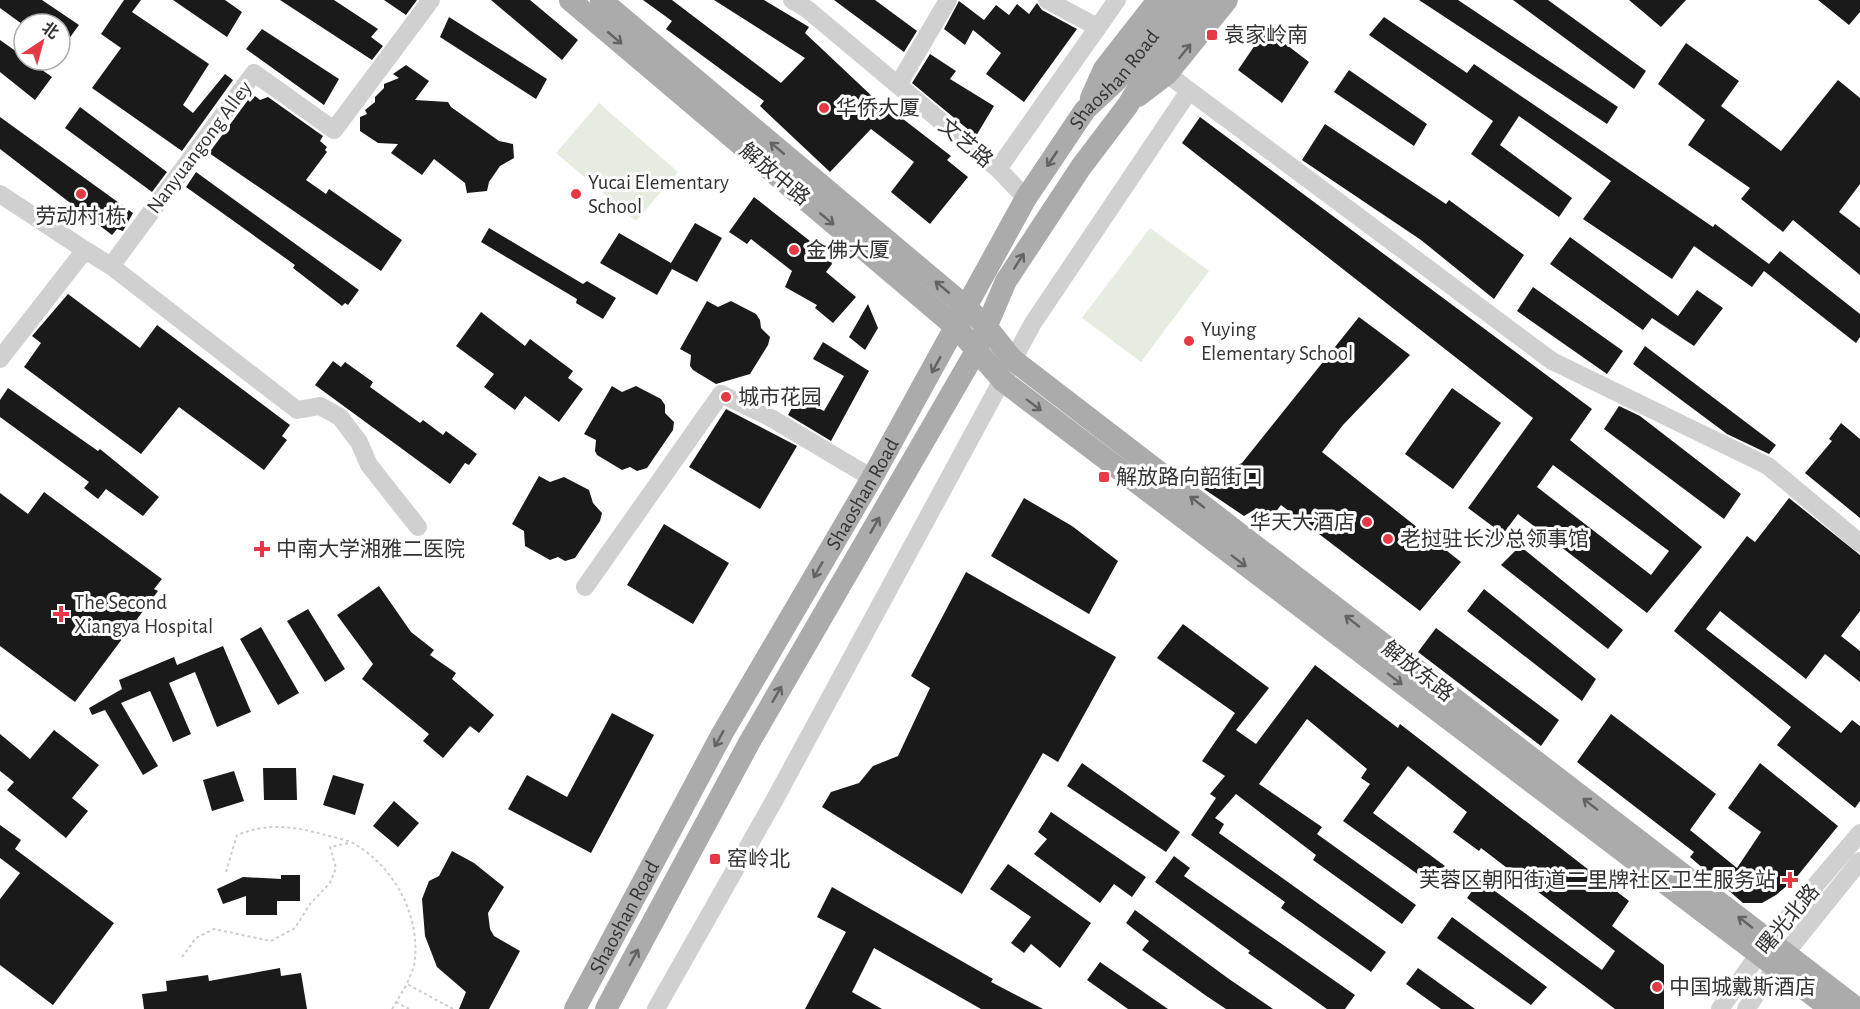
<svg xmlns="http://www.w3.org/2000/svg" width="1860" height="1009" viewBox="0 0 1860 1009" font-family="'Alegreya Sans','Noto Sans SC',sans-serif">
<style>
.green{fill:#e6ecdf}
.building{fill:#1a1a1a;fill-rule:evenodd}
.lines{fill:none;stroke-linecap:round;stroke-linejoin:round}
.path{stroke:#cdcdcd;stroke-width:2;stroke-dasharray:3 3;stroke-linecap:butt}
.minor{stroke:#d0d0d0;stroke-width:18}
.major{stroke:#ababab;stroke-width:22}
.oneway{stroke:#636363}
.poi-dot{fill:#e63946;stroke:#fff;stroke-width:2}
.labels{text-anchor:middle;stroke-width:6;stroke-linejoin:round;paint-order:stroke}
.poi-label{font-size:21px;fill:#333;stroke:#fff;text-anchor:start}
.street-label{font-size:21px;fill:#333;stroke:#fff}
</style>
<rect width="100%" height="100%" fill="#fff"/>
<path class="green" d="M599,103L678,172L636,221L556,153Z
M1150,228L1209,271L1141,362L1082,318Z"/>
<path class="building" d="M0,0H42L79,25L60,51V24H22L0,8Z
M124,0H141L132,12L209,64L183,105L193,113L225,74L233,80L182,151L92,88L121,48L101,34Z
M173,0H225L242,12L227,37Z
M280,0H334L378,29L371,37L383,46L372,60Z
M384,0H417L406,15Z
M491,0H530L578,40L562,60Z
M643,0H672L781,83L805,58L714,0H764L809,27L805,33L892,115L894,112L951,156L947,160L968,177L930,224L891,192L914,162L871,129L830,172L760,106L764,101L666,29L672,21Z
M834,0H875L917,31L904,52Z
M1419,0H1458L1618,107L1607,124Z
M1513,0H1548L1646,71L1634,89Z
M1629,0H1686L1661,27Z
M1818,0H1860V12L1849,25Z
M959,1L984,20L996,5L1009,15L1017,4L1029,14L1037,3L1042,10L1077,29L1024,102L986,74L1001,53L973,30L965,45L944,29Z
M449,17L547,79L536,99L440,37Z
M1384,17L1467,73L1474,64L1713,227L1715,224L1769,264L1780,251L1860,314V337L1856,343L1764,271L1752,287L1694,246L1672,279L1583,219L1611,181L1519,116L1500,145L1572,198L1559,217L1471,154L1493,121L1369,35Z
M262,29L339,79L324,105L246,49Z
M1266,29L1309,62L1282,103L1238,70Z
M0,40L24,57V60H28L52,77L35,100L0,72Z
M1686,43L1739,81L1721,106L1781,151L1838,80L1860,98V184L1839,212L1860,228V275L1793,220L1783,232L1741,199L1750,188L1688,145L1705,120L1658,84Z
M930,54L956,71L950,79L994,106L976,136L912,83Z
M406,65L429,81L415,100L448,102L451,107L499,141L513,144L514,158L500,166L489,182L487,191L467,193L465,183L434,159L422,175L391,153L398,144L378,143L360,131V117L367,114L365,110L375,102V97L384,88V84L399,78L393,74Z
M1349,70L1427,124L1414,146L1334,92Z
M255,96L260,100L268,97L323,136L320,141L327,147L325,150L327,152L306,180L326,194L329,189L402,240L381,271L209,153L248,100L250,102Z
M80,107L167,172L152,192L65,128Z
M0,117L133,213L123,231L117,229L112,235L0,149Z
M1200,117L1592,409L1570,440L1702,547L1647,613L1518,514L1503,534L1468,508L1533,418L1182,143ZM1553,465L1669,551L1651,575L1537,487Z
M1325,124L1446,204L1449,200L1524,255L1494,299L1421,240L1302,160Z
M196,172L359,290L348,305L345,303L342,306L293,268L295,265L186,187Z
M754,197L829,256L832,264L826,272L856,297L833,323L815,308L817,305L785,287L792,271L751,239L747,244L729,232Z
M695,223L722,238L697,282L672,269L657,295L600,263L619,233L671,263Z
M489,228L583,284L587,281L616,298L603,319L576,303L577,299L481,242Z
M1570,237L1678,316L1697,290L1723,308L1694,346L1652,318L1643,330L1550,264Z
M1533,287L1623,351L1607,374L1517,311Z
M68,294L140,348L157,325L290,425L282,436L287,440L264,470L179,407L141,454L24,367L41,343L32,336Z
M707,301L718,307L731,301L756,314L760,320L761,328L770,337L768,345L750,374L716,384L693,370L690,366L691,355L680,349Z
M868,304L878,328L865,350L849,337Z
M481,312L525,346L530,339L573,371L568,378L583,389L559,422L525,396L515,410L484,387L494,374L456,346Z
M1359,317L1410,355L1343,425L1322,452L1461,562L1420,611L1281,505L1268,522L1254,510L1244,516L1198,485L1242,463Z
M823,342L869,371L831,441L788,415L798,397L824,411L844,376L813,359Z
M1645,346L1776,445L1769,454L1727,434L1633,364Z
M333,361L341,367L345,362L373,382L370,387L420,423L423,420L443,435L446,431L477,454L469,465L465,463L450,484L315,385Z
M612,386L622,392L636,386L661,399L665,405V413L674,422L673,430L647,468L637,471L630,467L622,470L597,455L595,451L596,440L584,434Z
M8,388L98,451L100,449L159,497L143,516L106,489L98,499L84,488L89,482L0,417V400Z
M1452,388L1501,423L1453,489L1405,454Z
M1619,406L1640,416L1741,494L1724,519L1604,429Z
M726,409L797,446L760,509L689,467Z
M1841,423L1860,439V518L1805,473L1832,441L1829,439Z
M539,476L550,482L564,477L589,490L593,503L602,513L600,521L575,558L565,561L558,557L550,560L525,546L524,531L512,524Z
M44,492L162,579L154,589L158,591L75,702L0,646V493L28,514Z
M1024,498L1072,526L1118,561L1089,614L991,556Z
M1789,498L1860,555V611L1841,636L1860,651V682L1825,654L1806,679L1720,611L1706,629L1841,733L1852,720L1860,726V801L1855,808L1777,745L1791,727L1674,631L1747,536L1755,542Z
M664,524L729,563L693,624L627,585Z
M1520,546L1623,630L1608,649L1501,565Z
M966,572L1116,657L1058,762L1043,753L962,894L822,807L831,792L859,783L873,766L898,756L930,688L911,676Z
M379,586L411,632L434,650L430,655L456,673L452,679L494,715L479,733L470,726L443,758L423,741L429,734L362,679L373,664L337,615Z
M1484,589L1596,679L1582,701L1467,611Z
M308,609L345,669L325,682L287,621Z
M1183,624L1269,688L1236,730L1256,744L1315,665L1398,728L1400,724L1629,901L1612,926L1664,965V1009H1615L1467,898L1480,880L1602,970L1615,951L1481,848L1479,851L1453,832L1467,812L1408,766L1373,813L1445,866L1433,885L1343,821L1370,784L1361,778L1367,769L1307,719L1259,784L1322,827L1317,834L1416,905L1402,924L1313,860L1316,855L1236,794L1215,818L1224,824L1219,833L1386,952L1371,972L1281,908L1285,902L1191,835L1216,798L1210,794L1225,776L1202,761L1235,713L1157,658Z
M261,627L299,693L278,705L240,639Z
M1436,628L1559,720L1541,746L1418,652Z
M223,646L251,712L217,727L195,672L169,683L191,734L173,742L150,691L121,703L158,766L143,775L105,710L92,715L89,708L122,689L119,680L174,657L177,665Z
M612,713L654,735L591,853L508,809L527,775L567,797Z
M1611,714L1716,794L1690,830L1737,868L1761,832L1728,808L1760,763L1838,826L1795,879L1776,895L1762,903H1743L1690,857L1694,852L1577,762Z
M54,730L99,765L72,798L88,811L66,838L7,790L14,782L0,771V734L30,759Z
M1082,763L1180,832L1166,852L1067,786Z
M263,768H296L297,800H264Z
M234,771L244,801L212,811L203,780Z
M333,775L364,784L355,815L323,805Z
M394,801L419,823L398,847L373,826Z
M1051,812L1146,877L1132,897L1114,884L1100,903L1034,854L1047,839L1038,832Z
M0,825L21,840L15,849L114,923L53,1005L0,965V899L20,873L0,858Z
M452,851L474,863L504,887L488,913L490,929L494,936L520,951L489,1009H459L466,992L437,967L425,936L422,899L429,881L439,876Z
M1174,856L1190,868L1184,876L1355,995L1345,1009H1327L1248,953L1250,951L1155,882Z
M1008,864L1091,923L1060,968L1031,944L1024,953L1011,943L1031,917L990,889Z
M281,875H300V901H277V915H246V896L223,904L217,889L243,877L281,879Z
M832,887L993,979L991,982L1043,1009H981L874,948L852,992L882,1009H805L846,932L817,917Z
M1135,910L1229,979L1273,1009H1226L1205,995L1142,950L1149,941L1126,923Z
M1452,917L1547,987L1531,1005L1437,938Z
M1100,962L1168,1009H1128L1087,980Z
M280,968L281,976L301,973L307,1009H144L142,994L167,991L166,981L208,975L209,981Z
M1418,968L1475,1009H1441L1406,984Z"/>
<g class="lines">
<path class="path" d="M226,872L237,835C266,823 293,826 322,834C332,837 344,839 353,843C393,866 419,912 415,958C415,967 410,976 407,984L453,1009
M182,957L196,938L214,929L271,941L295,928L310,904L330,883L336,868L330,847L349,843
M396,1002L409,1009
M392,1009L407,984"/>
<path class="minor" d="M792,0L807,9L998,169L1026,198
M1047,0L1097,27
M1167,74L1552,361L1768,466L1860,543
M898,85L948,0
M998,169L1117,0
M0,194L85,250
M111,266L297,410L320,406L340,417L359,442L369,465L418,527
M0,359L85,250L111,266L254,73L334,130L431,0
M585,587L721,394L771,418L872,478
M656,1009L775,799L1033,323L1189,91
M1720,1009L1768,941L1860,833
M1746,1009L1785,954L1860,861"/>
<g class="major">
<path d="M570,0L957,328L1003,381L1831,1009"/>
<path d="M601,0L965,306L986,326L1012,359L1858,1009"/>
<path d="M1138,96L1167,74L1227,0"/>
<path d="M1091,98L1104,69L1158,0"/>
<path id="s1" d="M575,1009L722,734L872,478L1026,198L1085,110L1116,81L1180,0"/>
<path d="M606,1009L749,743L976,351L1006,281L1081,167L1128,105L1152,64L1204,0"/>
</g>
</g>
<defs><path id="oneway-shaft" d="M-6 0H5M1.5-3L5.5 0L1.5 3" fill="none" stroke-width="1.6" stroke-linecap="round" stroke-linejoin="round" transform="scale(1.5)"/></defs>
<g class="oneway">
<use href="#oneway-shaft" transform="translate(615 38) rotate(40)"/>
<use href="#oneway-shaft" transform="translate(1185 51) rotate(-51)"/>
<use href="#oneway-shaft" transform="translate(777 148) rotate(-140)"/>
<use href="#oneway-shaft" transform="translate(1052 159) rotate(124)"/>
<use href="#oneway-shaft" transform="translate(827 219) rotate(40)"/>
<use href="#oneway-shaft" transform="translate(1019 261) rotate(-57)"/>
<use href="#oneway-shaft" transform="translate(942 287) rotate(-140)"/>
<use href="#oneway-shaft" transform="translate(936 365) rotate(119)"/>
<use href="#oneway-shaft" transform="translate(1034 405) rotate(37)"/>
<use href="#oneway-shaft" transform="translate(1197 502) rotate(-142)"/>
<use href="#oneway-shaft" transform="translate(875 525) rotate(-60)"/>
<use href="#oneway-shaft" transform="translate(1239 561) rotate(37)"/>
<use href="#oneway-shaft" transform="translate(818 570) rotate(120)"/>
<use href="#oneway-shaft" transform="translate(1352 621) rotate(-142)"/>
<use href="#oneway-shaft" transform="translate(1395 679) rotate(37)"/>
<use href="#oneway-shaft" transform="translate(777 694) rotate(-60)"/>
<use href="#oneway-shaft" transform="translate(719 739) rotate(119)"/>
<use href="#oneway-shaft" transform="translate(1590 804) rotate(-142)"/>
<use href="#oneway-shaft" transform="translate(1745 922) rotate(-142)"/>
<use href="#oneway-shaft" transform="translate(634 957) rotate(-62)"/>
</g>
<g class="poi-dot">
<rect x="1206" y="29" width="12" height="12" rx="3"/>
<circle cx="824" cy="108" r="6"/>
<circle cx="81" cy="194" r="6"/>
<circle cx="576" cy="194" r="6"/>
<circle cx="794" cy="250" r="6"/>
<circle cx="1189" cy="341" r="6"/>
<circle cx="726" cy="397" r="6"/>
<rect x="1098" y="471" width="12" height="12" rx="3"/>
<circle cx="1367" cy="522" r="6"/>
<circle cx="1388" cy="539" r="6"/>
<path d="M259 540h6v6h6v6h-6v6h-6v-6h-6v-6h6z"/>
<path d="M58 605h6v6h6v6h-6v6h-6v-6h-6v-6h6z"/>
<rect x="709" y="853" width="12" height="12" rx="3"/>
<path d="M1787 871h6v6h6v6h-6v6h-6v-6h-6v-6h6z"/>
<circle cx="1657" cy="987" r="6"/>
</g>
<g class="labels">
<g class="poi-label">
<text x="1224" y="42">袁家岭南</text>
<text x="836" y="115">华侨大厦</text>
<text x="588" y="189">Yucai Elementary<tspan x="588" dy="24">School</tspan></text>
<text x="81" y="223" text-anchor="middle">劳动村1栋</text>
<text x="806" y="257">金佛大厦</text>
<text x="1201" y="336">Yuying<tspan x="1201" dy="24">Elementary School</tspan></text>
<text x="738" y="404">城市花园</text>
<text x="1116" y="484">解放路向韶街口</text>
<text x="1355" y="529" text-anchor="end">华天大酒店</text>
<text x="1400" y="546">老挝驻长沙总领事馆</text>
<text x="276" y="556">中南大学湘雅二医院</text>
<text x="74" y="609">The Second<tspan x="74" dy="24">Xiangya Hospital</tspan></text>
<text x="727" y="866">窑岭北</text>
<text x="1776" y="887" text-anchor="end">芙蓉区朝阳街道二里牌社区卫生服务站</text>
<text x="1669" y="994">中国城戴斯酒店</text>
</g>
<g class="street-label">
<text dy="7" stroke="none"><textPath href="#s1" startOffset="1076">Shaoshan Road</textPath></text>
<text transform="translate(966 143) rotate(40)" y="7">文艺路</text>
<text transform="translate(199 147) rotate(-53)" y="7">Nanyuangong Alley</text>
<text transform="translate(775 174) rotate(40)" y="7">解放中路</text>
<text dy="7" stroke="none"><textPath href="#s1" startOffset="590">Shaoshan Road</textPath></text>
<text transform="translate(1418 671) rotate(38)" y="7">解放东路</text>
<text dy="7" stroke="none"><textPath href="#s1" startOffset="104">Shaoshan Road</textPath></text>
<text transform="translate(1788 919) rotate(-50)" y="7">曙光北路</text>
</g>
</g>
<g transform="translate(42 42) rotate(36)"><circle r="28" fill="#ffffff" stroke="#adadad" stroke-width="1.5"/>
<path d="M0-4.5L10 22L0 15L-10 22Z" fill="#e63946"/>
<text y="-9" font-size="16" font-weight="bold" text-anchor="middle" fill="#333333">北</text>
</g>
</svg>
